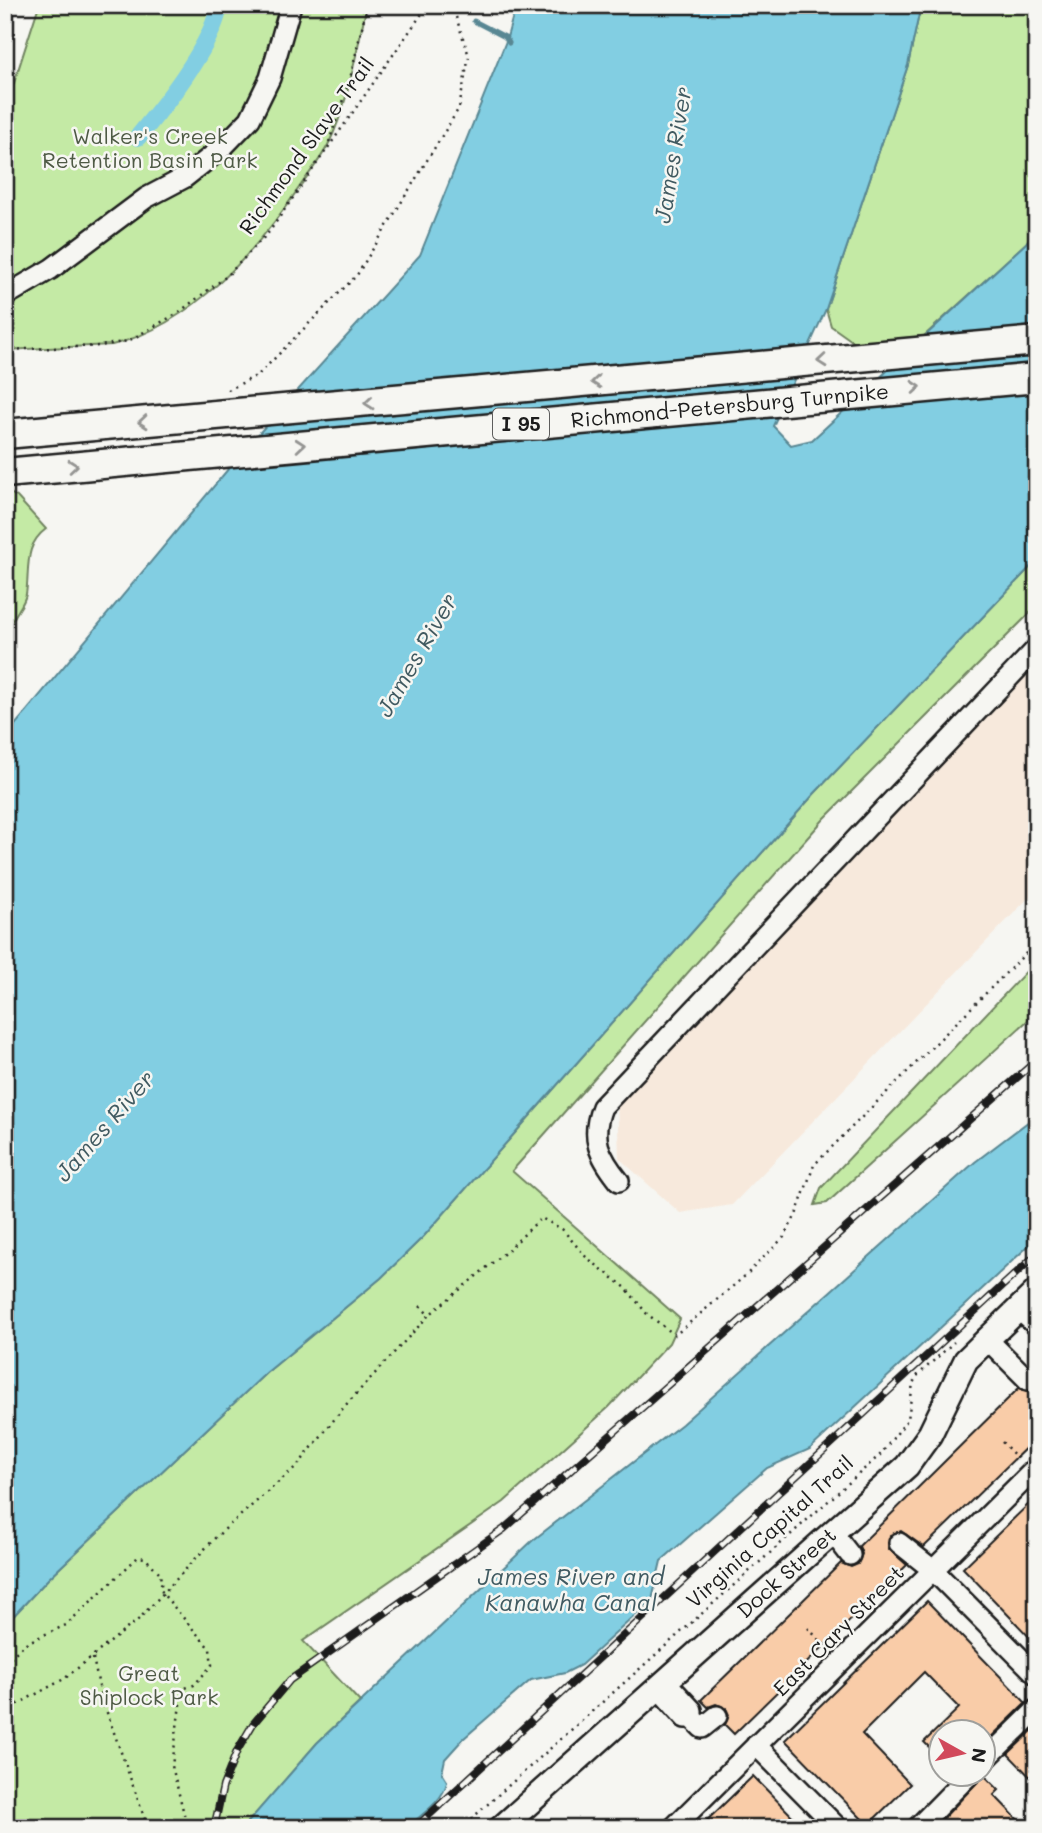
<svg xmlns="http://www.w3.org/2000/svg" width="1042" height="1833" viewBox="0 0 1042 1833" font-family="Mali,sans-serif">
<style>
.built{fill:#f7e9dc}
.green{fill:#c4eaa5;stroke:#708360;stroke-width:2}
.water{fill:#82cee2;stroke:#598793;stroke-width:2}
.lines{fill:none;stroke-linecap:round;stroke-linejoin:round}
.stream{stroke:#598793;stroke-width:5}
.canal{stroke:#82cee2;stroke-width:18}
.building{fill:#f9cca8;stroke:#1c1c1c;stroke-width:2}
.minor-casing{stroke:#1c1c1c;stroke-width:24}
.major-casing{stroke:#1c1c1c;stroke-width:28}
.path{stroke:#1c1c1c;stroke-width:2.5;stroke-dasharray:2 5;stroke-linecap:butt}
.minor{stroke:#f6f6f2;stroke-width:19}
.major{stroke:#f6f6f2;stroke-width:23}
.rail-casing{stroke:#1c1c1c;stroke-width:8}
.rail{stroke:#f6f6f2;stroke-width:5;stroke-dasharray:16;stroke-linecap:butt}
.highway-bridge-casing{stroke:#1c1c1c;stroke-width:33;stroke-linecap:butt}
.highway-bridge{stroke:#f6f6f2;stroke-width:28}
.oneway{stroke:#949492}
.labels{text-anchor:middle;stroke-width:5;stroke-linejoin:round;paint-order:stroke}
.shield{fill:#f6f6f2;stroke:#5d5d5c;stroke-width:2}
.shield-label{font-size:19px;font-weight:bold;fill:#1c1c1c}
.park-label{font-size:21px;fill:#4e5a45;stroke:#f6f6f2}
.street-label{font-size:21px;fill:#1c1c1c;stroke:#f6f6f2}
.water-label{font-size:23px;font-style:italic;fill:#405a61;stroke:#f6f6f2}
</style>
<rect width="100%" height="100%" fill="#f6f6f2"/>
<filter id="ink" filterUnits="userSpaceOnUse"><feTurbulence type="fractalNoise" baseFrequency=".0143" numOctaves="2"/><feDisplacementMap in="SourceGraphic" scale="14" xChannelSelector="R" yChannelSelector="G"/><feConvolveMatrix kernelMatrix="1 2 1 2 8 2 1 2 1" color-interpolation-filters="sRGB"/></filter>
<g filter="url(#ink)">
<path class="built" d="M1037,659V889L732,1205L680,1213L619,1158L617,1097Z"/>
<path class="green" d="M39,5H367C356,51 349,103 328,145C321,159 310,172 301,185C256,251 194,324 112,345L5,350V111Z
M921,5H1006L1037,12V228L1026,243L924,336L855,343L831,326L826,309L908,65Z
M5,490L17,497L46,529C23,546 30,570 26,594C24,605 15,613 11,624C7,633 8,645 5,656Z
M1037,560V606L824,819L512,1171L680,1319L669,1343L609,1407L504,1502L303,1641L360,1702L317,1743L243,1828H5V1625L48,1579L266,1373L381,1278L424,1236L814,794Z
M1037,960V1012L827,1203L815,1205L821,1188Z"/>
<path class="water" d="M516,5H921L908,65L826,309L773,426L791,445L812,440L1026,243L1037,228V560L814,794L424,1236L381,1278L266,1373L48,1579L5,1625V737L244,450L420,255L506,41Z
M1037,1115V1238L810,1449L767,1468L661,1561L652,1600L581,1665L565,1673L531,1680L463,1739L445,1759L442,1773L447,1781C445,1800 420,1816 406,1828H243L317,1743L532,1541L682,1424L975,1162Z"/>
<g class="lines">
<path class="stream" d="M474,21L505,37L509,43"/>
<path class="canal" d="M138,137C163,107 214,44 219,5"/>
</g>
<path class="building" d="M1019,1388L1030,1392L1037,1388V1437L924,1547L901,1531L890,1535L888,1548L907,1565L734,1734L725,1725L729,1715L726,1708L716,1704L708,1707L701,1700L841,1563L851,1567L858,1564L862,1554L859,1546Z
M1037,1496V1645L963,1568Z
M927,1601L1026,1703L983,1745V1732H941V1759L924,1742L959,1708L924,1672L862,1734L910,1784L868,1825L785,1740Z
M1037,1726V1784L1008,1754Z
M984,1775L999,1790L994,1795L1026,1828H942L938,1824Z
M753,1776L804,1828H699Z"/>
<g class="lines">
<g class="minor-casing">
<path id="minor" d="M5,296L51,269L146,198L184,178L222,148L250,119L270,78L291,5
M619,1181C599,1156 590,1138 602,1107L1037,648
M1018,1309L1037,1326
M986,1338L1028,1380
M833,1533L850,1555
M899,1543L933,1570L1037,1675
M658,1688L685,1718H692V1710L666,1682
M692,1718L702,1728L717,1716
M756,1745L838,1828
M982,1763L1037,1709
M673,1828L1037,1467
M917,1828L971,1773"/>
</g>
<g class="major-casing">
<g id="major">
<path id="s1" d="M501,1828L907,1466L930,1434L966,1360L1037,1291"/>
</g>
</g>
<path class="path" d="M329,142L351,75L367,5
M5,350L100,346L128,341L178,313L228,275L269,232L428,5
M228,390L258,375L357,275L459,108L469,56L452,5
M420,1306L429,1315
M1002,1442L1020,1461
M808,1628L828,1649
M93,1658L101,1696L148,1828
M5,1662L26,1643L66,1625L138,1557L145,1558L160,1573L162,1593L210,1649L212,1665L194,1685L182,1689L172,1766L185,1818L183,1828
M5,1711L64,1679L139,1619L216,1537L299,1464L344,1407L429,1315L508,1250L541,1218L562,1229L586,1257L626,1288L647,1314L675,1335L745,1276L784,1237L796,1215L814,1165L1037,942
M461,1828L880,1455L908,1419L913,1383L918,1375L954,1342"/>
<use href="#minor" class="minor"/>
<use href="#major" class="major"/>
<g class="rail-casing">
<path id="rail" d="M214,1828L223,1786L237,1751L253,1724L290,1680L504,1529L1037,1060
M415,1828L1037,1254"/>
</g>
<use href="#rail" class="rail"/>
<g class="highway-bridge-casing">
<g id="highway-bridge">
<path d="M5,434L1037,341"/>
<path id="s2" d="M5,473L1037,378"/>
</g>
</g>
<use href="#highway-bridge" class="highway-bridge"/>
</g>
<defs><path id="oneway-chevron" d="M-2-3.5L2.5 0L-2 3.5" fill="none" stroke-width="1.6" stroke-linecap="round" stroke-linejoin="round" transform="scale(1.75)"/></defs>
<g class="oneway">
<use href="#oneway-chevron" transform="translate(822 361) rotate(175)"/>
<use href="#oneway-chevron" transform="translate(596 382) rotate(175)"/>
<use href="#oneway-chevron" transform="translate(916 387) rotate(-5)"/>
<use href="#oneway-chevron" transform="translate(369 403) rotate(175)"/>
<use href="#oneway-chevron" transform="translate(143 422) rotate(175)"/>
<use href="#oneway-chevron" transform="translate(300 445) rotate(-5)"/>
<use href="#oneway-chevron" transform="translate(73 466) rotate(-5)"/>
</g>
</g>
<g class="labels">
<rect class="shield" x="493" y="408.5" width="56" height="31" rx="5"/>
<g class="shield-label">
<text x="521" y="431">I 95</text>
</g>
<g class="park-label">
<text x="150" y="144">Walker's Creek<tspan x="150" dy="24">Retention Basin Park</tspan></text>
<text x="149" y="1681">Great<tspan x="149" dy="24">Shiplock Park</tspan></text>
</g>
<g class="street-label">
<text transform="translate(307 146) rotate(-54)" y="7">Richmond Slave Trail</text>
<text dy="7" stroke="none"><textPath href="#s2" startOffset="728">Richmond-Petersburg Turnpike</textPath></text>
<text transform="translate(770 1532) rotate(-42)" y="7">Virginia Capital Trail</text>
<text dy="7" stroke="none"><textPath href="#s1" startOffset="383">Dock Street</textPath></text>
<text transform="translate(839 1631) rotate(-45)" y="7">East Cary Street</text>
</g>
<g class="water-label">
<text transform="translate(673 155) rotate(-81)" y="8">James River</text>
<text transform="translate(417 655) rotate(-60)" y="8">James River</text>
<text transform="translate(105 1126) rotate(-49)" y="8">James River</text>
<text x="571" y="1585">James River and<tspan x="571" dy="26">Kanawha Canal</tspan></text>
</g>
</g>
<rect width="1042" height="1833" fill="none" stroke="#f6f6f2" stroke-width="28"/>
<rect x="14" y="14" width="1014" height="1805" fill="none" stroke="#1c1c1c" stroke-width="2.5" filter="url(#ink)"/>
<g transform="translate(962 1753) rotate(98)"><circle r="33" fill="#f6f6f2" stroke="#9f9f9c" stroke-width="2"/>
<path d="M0-5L12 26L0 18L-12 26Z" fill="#d1495b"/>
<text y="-10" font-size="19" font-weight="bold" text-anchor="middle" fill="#1c1c1c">N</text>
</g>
</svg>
